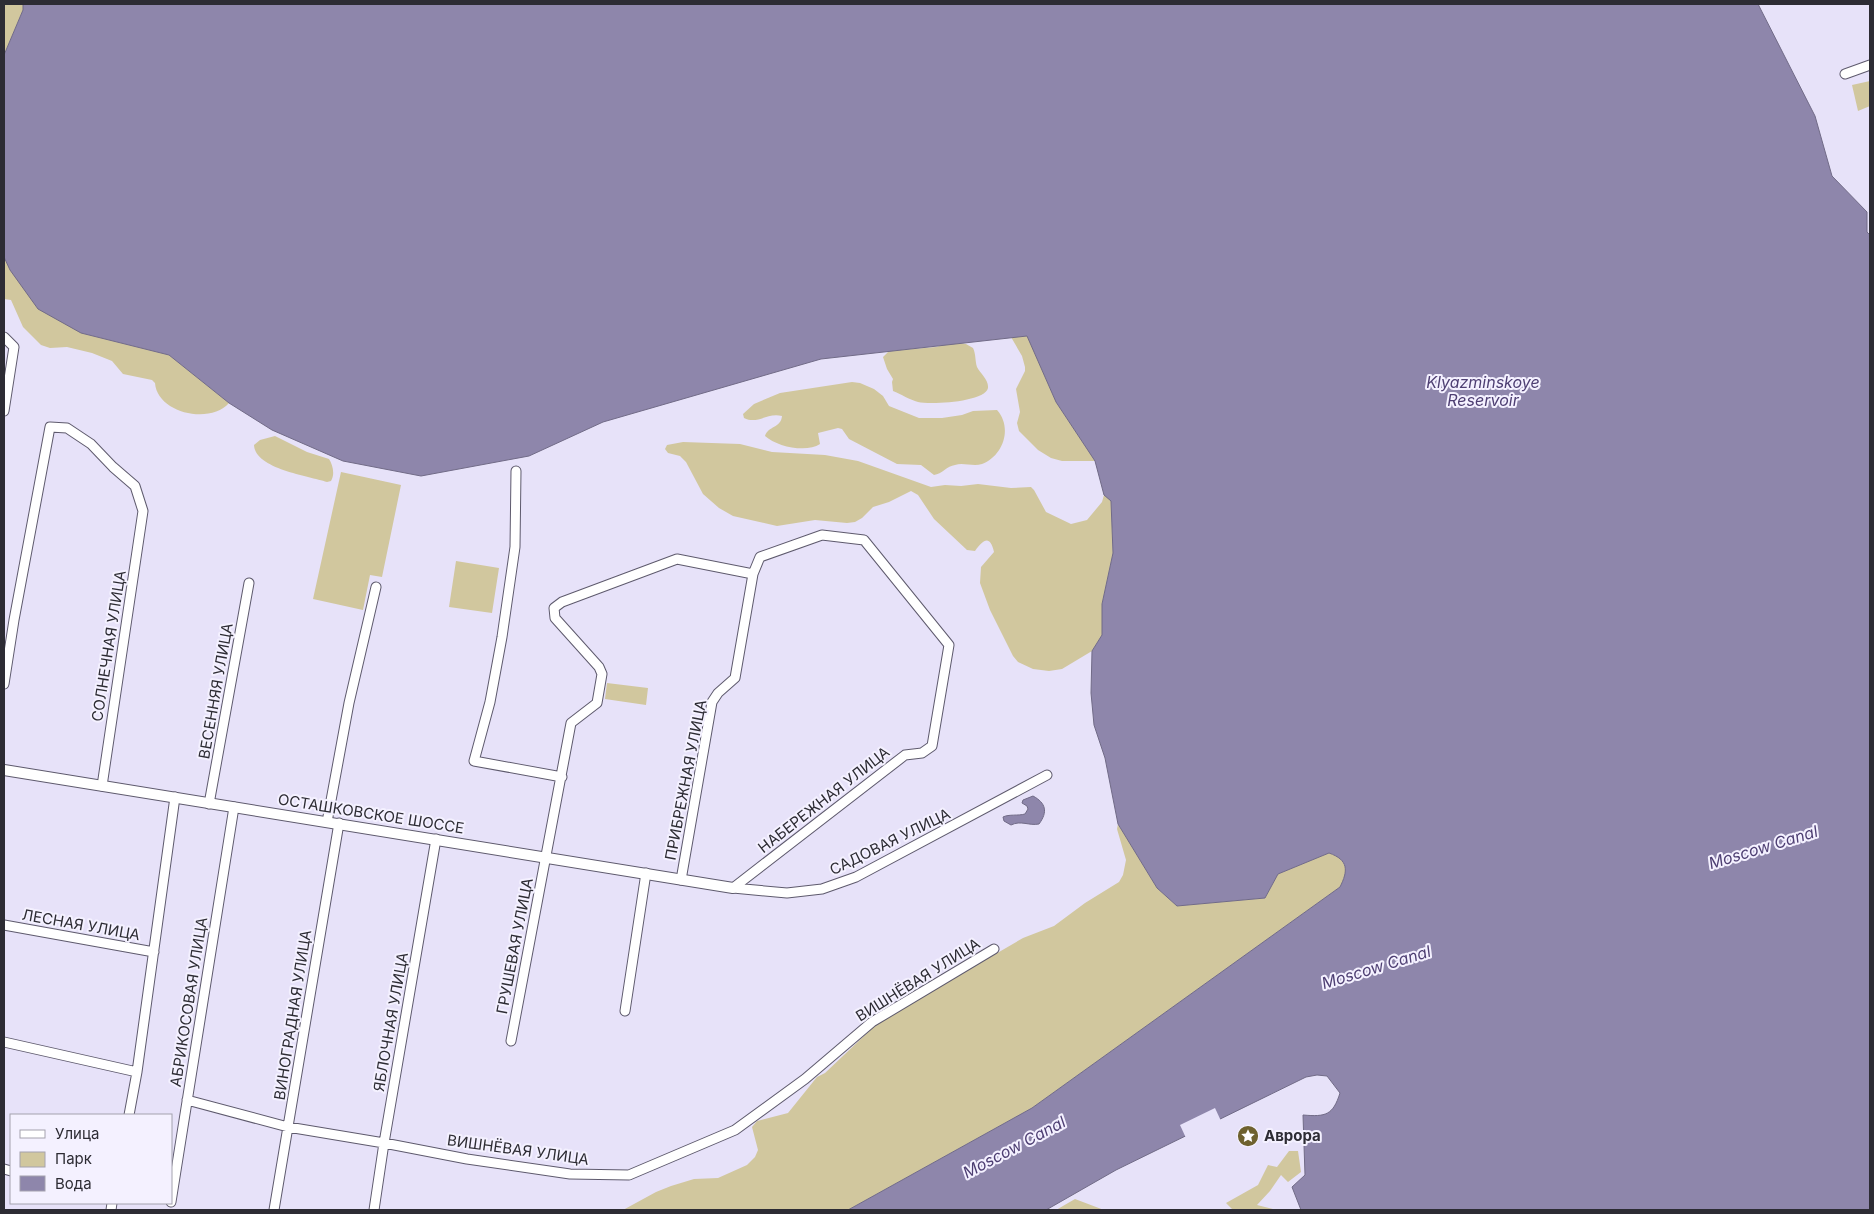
<svg xmlns="http://www.w3.org/2000/svg" width="1874" height="1214" viewBox="0 0 1874 1214" font-family="Inter,sans-serif">
<style>
.green{fill:#d1c79e}
.water{fill:#8e86ab;stroke:#716b87}
.pier{fill:#e7e2f9}
.lines{fill:none;stroke-linecap:round;stroke-linejoin:round}
.minor-casing{stroke:#5e5a6d;stroke-width:11}
.tertiary-casing{stroke:#5e5a6d;stroke-width:12}
.minor{stroke:#fff;stroke-width:9}
.tertiary{stroke:#fff;stroke-width:10}
.labels{text-anchor:middle;stroke-width:4;stroke-linejoin:round;paint-order:stroke}
.street-label{font-size:15px;fill:#2d2c34;stroke:#f4f1ff}
.poi-label{font-size:15px;font-weight:bold;fill:#2d2c34;stroke:#f4f1ff;text-anchor:start}
.water-label{font-size:16px;font-style:italic;fill:#4e3f73;stroke:#f4f1ff}
</style>
<rect width="100%" height="100%" fill="#e7e2f9"/>
<path class="green" d="M4,4H23V10L4,55Z
M1870,81V106L1858,111L1852,85Z
M4,257L10,270L81,333L169,355L229,403C210,425 157,413 155,383L152,380L123,374L112,361L92,353L67,347L50,348L41,345L23,327L11,300L4,299Z
M1027,335L1056,402L1095,461H1062L1051,458L1038,450L1019,431L1017,423L1020,412L1016,389L1025,371V367L1022,356L1011,337Z
M952,342L966,344L973,348C976,354 975,361 977,367C980,373 989,380 988,388C985,402 931,405 918,402C910,400 901,394 893,391L892,382L893,379L887,369L883,357L889,351L936,347Z
M852,382L860,383L874,389L883,396L889,406L919,418H942L962,415L973,411L997,410C1013,428 1003,456 982,464C973,467 963,462 955,465C947,466 942,474 934,475L921,465L897,464L849,439L842,429L838,428L818,433L820,444C807,453 777,447 765,436C768,426 781,428 782,416C767,412 758,425 744,418L743,414L754,404L780,393Z
M275,436L307,452L329,459C333,465 335,475 331,481L327,482C309,476 255,469 254,445L260,440Z
M683,442L740,444L772,452L825,455L858,461L931,487L945,485L961,486L978,484L1011,488L1031,487L1034,490L1046,512L1071,524L1087,520L1102,502L1104,495L1111,500L1113,553L1102,604V635L1092,651L1062,669L1049,671L1033,669L1018,662L1013,656L990,610L980,583L981,567L994,552C990,534 983,540 975,551L967,550L934,519L918,495L911,491L889,502L873,507L862,518L855,522L847,523L815,520L777,526L733,516L719,508L703,494L686,462L680,456L668,453L665,449L667,445Z
M341,472L401,485L382,577L370,575L363,610L313,599Z
M456,561L499,568L492,613L449,607Z
M607,683L648,688L646,705L605,699Z
M1118,824L1157,888L1177,906L1265,898L1278,874L1329,853C1349,860 1348,871 1340,887L1032,1108L848,1210H623L656,1192L671,1186L694,1179L718,1178L747,1165L755,1157L758,1150L752,1127L757,1121L788,1113L817,1077L825,1073L883,1018L946,980L968,970L1023,938L1054,926L1085,903L1119,882L1123,875L1126,860L1117,829Z
M1289,1151H1298L1301,1172L1288,1182L1281,1175L1270,1191L1257,1205L1273,1209L1272,1210H1233L1226,1203L1258,1185L1268,1165L1277,1167Z
M1075,1199L1104,1210H1056Z"/>
<path class="water" d="M23,4H1758L1815,116L1832,176L1867,212V232L1870,235V1210H1301L1292,1187L1305,1175L1303,1115C1326,1117 1333,1115 1340,1093L1327,1076L1317,1075L1306,1077L1116,1170L1046,1210H848L1032,1108L1340,887C1348,871 1349,860 1329,853L1278,874L1265,898L1177,906L1157,888L1118,824L1105,758L1094,725L1091,693L1092,651L1102,635V604L1113,553L1111,501L1104,495L1095,461L1056,402L1027,336L821,359L603,422L529,456L421,476L343,461L272,430L229,403L169,355L81,333L38,309L10,270L4,257V55L23,10Z
M1033,796C1046,803 1048,812 1039,824C1029,826 1021,820 1011,825L1004,821L1003,817C1009,814 1018,816 1025,814L1028,809L1027,806L1022,803L1023,800Z"/>
<path class="pier" d="M1215,1108L1221,1121L1186,1138L1180,1125Z"/>
<g class="lines">
<g class="minor-casing">
<path id="minor" d="M1845,74L1870,65
M4,337L14,347L4,411
M516,471L515,547L502,637L490,702L474,761L562,777
M4,684L14,620L50,427L67,428L91,444L113,467L135,486L143,511L102,786
M209,804L249,583
M327,822L349,703L376,587
M681,880L712,702L718,693L735,678L753,574L760,557L822,535L864,540L949,645L932,746L922,753L905,755L733,888
M733,888L787,893L822,889L856,877L1047,775
M4,925L154,952
M625,1011L646,873
M511,1041L571,723L597,703L602,674L599,667L555,618L554,608L562,602L677,559L753,574
M4,1042L137,1072
M187,1100L288,1127L384,1143L467,1159L570,1174L629,1175L735,1130L805,1079L872,1022L994,949
M129,1115L137,1072L175,797
M4,1169L11,1171
M171,1202L234,807
M111,1210L112,1203
M274,1210L339,823
M374,1210L384,1143L436,839"/>
</g>
<g class="tertiary-casing">
<path id="tertiary" d="M4,770L733,888"/>
</g>
<use href="#minor" class="minor"/>
<use href="#tertiary" class="tertiary"/>
</g>
<defs>
<g id="sight-disc" transform="scale(1.125)"><circle r="9.5" fill="#6e612e" stroke="#f4f1ff"/><path d="M0-6L1.8-2.2L6-1.7L2.9 1.2L3.7 5.4L0 3.3L-3.7 5.4L-2.9 1.2L-6-1.7L-1.8-2.2Z" fill="#fff"/></g>
</defs>
<g fill-rule="evenodd">
<use href="#sight-disc" x="1248" y="1136"/>
</g>
<g class="labels">
<g class="street-label">
<text transform="translate(109 646) rotate(-81)" y="5">СОЛНЕЧНАЯ УЛИЦА</text>
<text transform="translate(216 691) rotate(-80)" y="5">ВЕСЕННЯЯ УЛИЦА</text>
<text transform="translate(686 780) rotate(-79)" y="5">ПРИБРЕЖНАЯ УЛИЦА</text>
<text transform="translate(824 800) rotate(-38)" y="5">НАБЕРЕЖНАЯ УЛИЦА</text>
<text transform="translate(371 814) rotate(9)" y="5">ОСТАШКОВСКОЕ ШОССЕ</text>
<text transform="translate(890 842) rotate(-26)" y="5">САДОВАЯ УЛИЦА</text>
<text transform="translate(81 925) rotate(10)" y="5">ЛЕСНАЯ УЛИЦА</text>
<text transform="translate(515 946) rotate(-79)" y="5">ГРУШЕВАЯ УЛИЦА</text>
<text transform="translate(918 980) rotate(-32)" y="5">ВИШНЁВАЯ УЛИЦА</text>
<text transform="translate(189 1002) rotate(-81)" y="5">АБРИКОСОВАЯ УЛИЦА</text>
<text transform="translate(293 1015) rotate(-81)" y="5">ВИНОГРАДНАЯ УЛИЦА</text>
<text transform="translate(391 1022) rotate(-80)" y="5">ЯБЛОЧНАЯ УЛИЦА</text>
<text transform="translate(518 1150) rotate(8)" y="5">ВИШНЁВАЯ УЛИЦА</text>
</g>
<g class="poi-label">
<text x="1264" y="1141">Аврора</text>
</g>
<g class="water-label">
<text x="1483" y="388">Klyazminskoye<tspan x="1483" dy="18">Reservoir</tspan></text>
<text transform="translate(1763 847) rotate(-17)" y="6">Moscow Canal</text>
<text transform="translate(1376 967) rotate(-17)" y="6">Moscow Canal</text>
<text transform="translate(1014 1147) rotate(-28)" y="6">Moscow Canal</text>
</g>
</g>
<rect width="1874" height="1214" fill="none" stroke="#2d2c34" stroke-width="10"/>
<rect x="10" y="1114" width="162" height="90" fill="#f4f1ff" stroke="#a4a2ae"/>
<rect x="20" y="1130" width="25" height="8" fill="#ffffff" stroke="#a4a2ae"/>
<text x="55" y="1139" font-size="15" fill="#2d2c34">Улица</text>
<rect x="20" y="1152" width="25" height="15" fill="#d1c79e" stroke="#a4a2ae"/>
<text x="55" y="1164" font-size="15" fill="#2d2c34">Парк</text>
<rect x="20" y="1176" width="25" height="15" fill="#8e86ab" stroke="#a4a2ae"/>
<text x="55" y="1189" font-size="15" fill="#2d2c34">Вода</text>
</svg>
